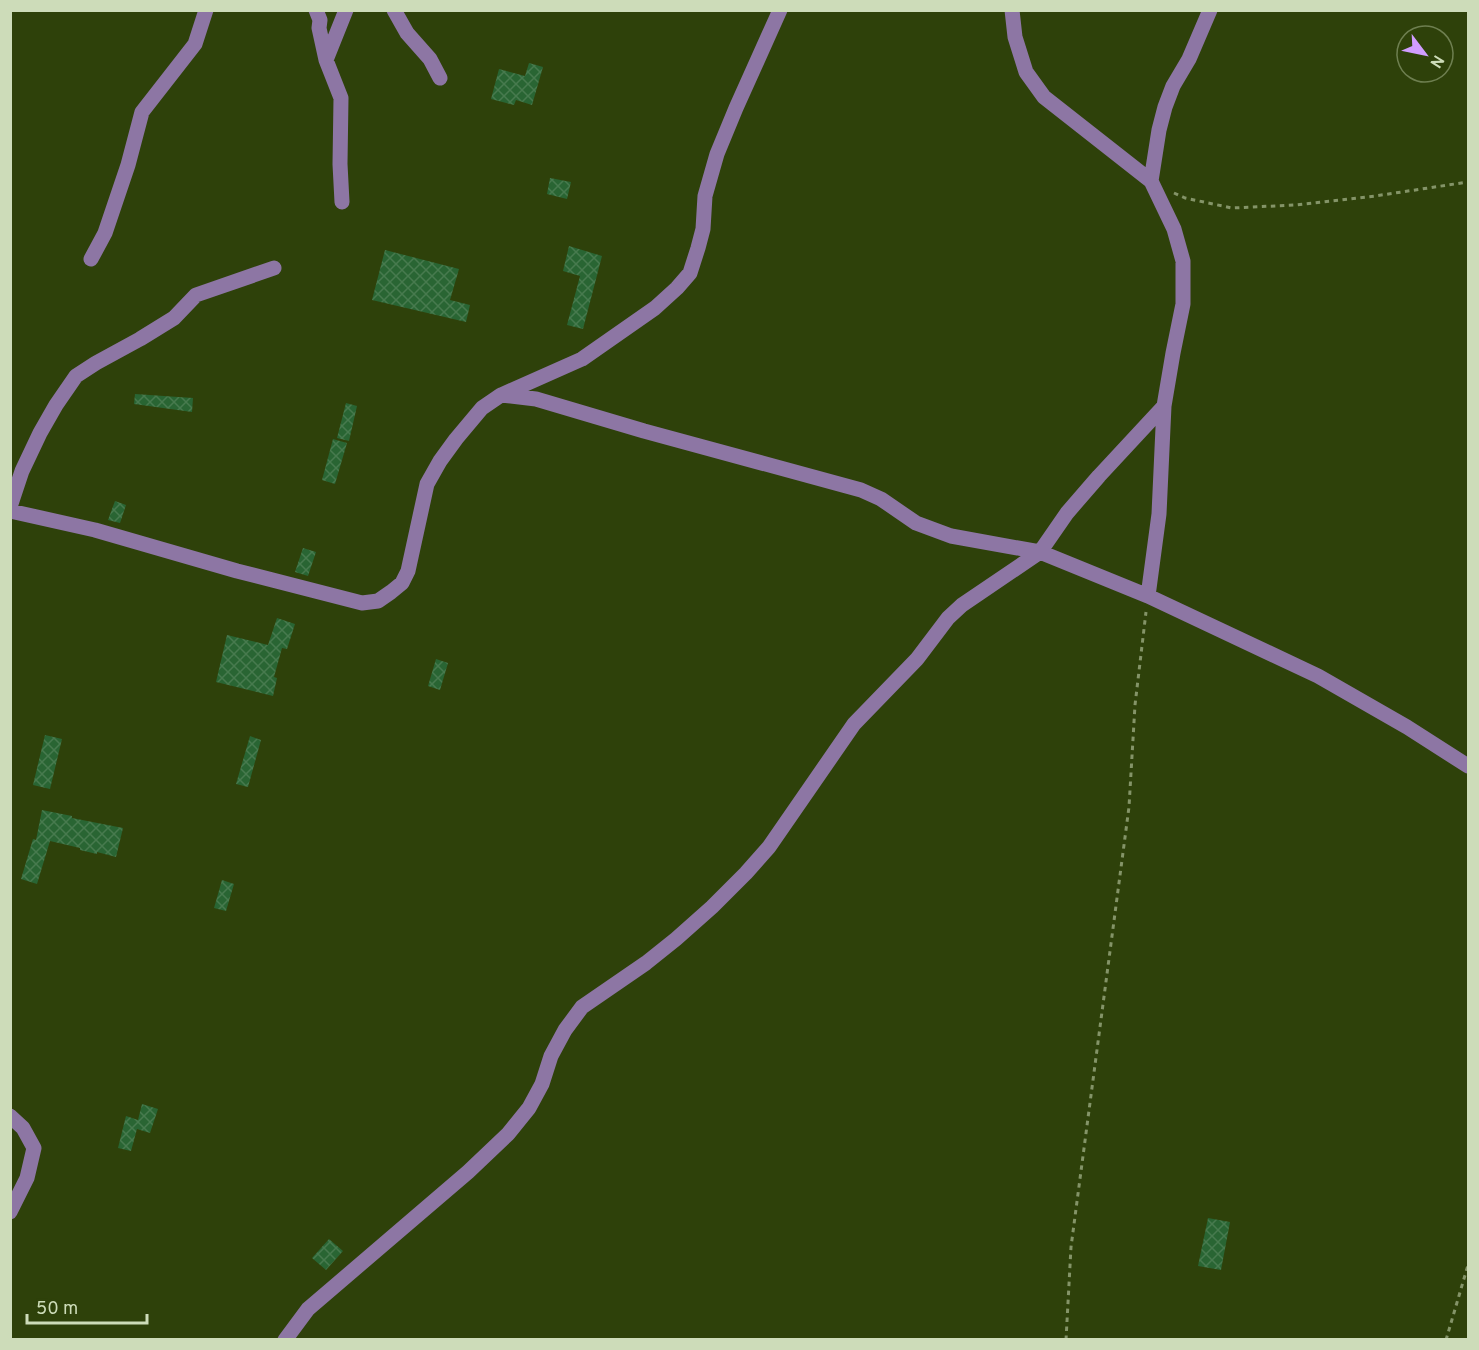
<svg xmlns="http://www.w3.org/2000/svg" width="1479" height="1350" viewBox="0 0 1479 1350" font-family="Overpass,sans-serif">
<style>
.building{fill:url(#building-cross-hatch)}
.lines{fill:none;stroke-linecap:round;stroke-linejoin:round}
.path{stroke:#849468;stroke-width:3;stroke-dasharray:4.5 4.5;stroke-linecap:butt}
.minor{stroke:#8d76a4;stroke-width:15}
</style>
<defs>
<pattern id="building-cross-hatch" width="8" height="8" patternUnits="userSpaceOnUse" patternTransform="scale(1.5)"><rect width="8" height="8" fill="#296533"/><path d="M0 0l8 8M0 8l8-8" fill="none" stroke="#477a4e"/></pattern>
</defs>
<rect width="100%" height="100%" fill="#2e410a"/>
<path class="building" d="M529,63L543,67L532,105L516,100L514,105L491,99L499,69L525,76Z
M550,178L571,182L567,199L547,194Z
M569,246L602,256L583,329L567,325L580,276L563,271Z
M385,250L459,269L450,300L470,305L466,322L372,300Z
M135,394L193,398L192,412L134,404Z
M346,403L357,406L349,441L337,438Z
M333,439L347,443L335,484L322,480Z
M115,501L126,505L120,523L108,520Z
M303,548L316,552L308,576L295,572Z
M277,618L295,624L287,649L282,648L274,677L277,678L273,696L216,682L227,635L268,645Z
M436,659L448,663L440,690L428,686Z
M45,735L62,739L50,789L33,785Z
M250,736L261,740L248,787L236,784Z
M42,810L72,816V818L123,828L116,857L97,852V854L80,850V848L50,841L37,884L21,879L33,839L36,840Z
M222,880L234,884L226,911L214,908Z
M142,1104L158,1109L150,1133L137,1129L131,1151L118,1148L126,1116L138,1120Z
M1208,1218L1230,1222L1221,1270L1198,1266Z
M329,1239L343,1251L326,1270L312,1258Z"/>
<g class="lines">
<path class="path" d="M1174,193L1185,198L1232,208L1295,205L1375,196L1468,182
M1066,1340L1071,1247L1129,807L1135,705L1146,612
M1446,1340L1468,1265"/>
<path class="minor" d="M316,10L320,20L319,28L326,60L341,98L340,164L342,202
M394,10L407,33L430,59L440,78
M1012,10L1015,37L1026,72L1044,97L1151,181L1174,229L1183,261V304L1173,353L1164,406L1159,514L1148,596
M326,60L346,10
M1151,181L1159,130L1165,107L1173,86L1189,59L1210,10
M91,259L105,233L128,165L142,112L195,44L206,10
M501,395L582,359L655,308L677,288L690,273L698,248L703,229L705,196L717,154L736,108L780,10
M10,507L22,471L40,433L56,405L76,376L96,363L140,339L174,318L196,295L274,268
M10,511L95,530L237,571L362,603L378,601L391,592L402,583L408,571L427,484L440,461L456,439L482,408L501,395L536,399L644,431L861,490L881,499L916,523L951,536L1040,552L1148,596L1318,676L1407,727L1468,766
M10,1116L23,1128L34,1148L27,1178L10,1212
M285,1340L308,1309L468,1172L508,1134L529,1108L542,1084L551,1056L565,1030L582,1007L646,963L676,939L712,907L746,873L769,847L854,724L917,659L948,618L962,605L1040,552L1067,513L1099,476L1164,406"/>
</g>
<rect width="1479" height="1350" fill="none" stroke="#cddcb9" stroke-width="24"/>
<g transform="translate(1425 54) rotate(122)"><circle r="28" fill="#2e410a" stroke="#6e7f50" stroke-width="1.5"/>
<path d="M0-4.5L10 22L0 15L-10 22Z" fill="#d09dff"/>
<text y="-9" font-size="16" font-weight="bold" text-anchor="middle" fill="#cddcb9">N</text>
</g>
<path d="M27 1314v9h120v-9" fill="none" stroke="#cddcb9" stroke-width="3"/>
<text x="36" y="1314" font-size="18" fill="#cddcb9" stroke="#2e410a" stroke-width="4.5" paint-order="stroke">50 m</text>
</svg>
